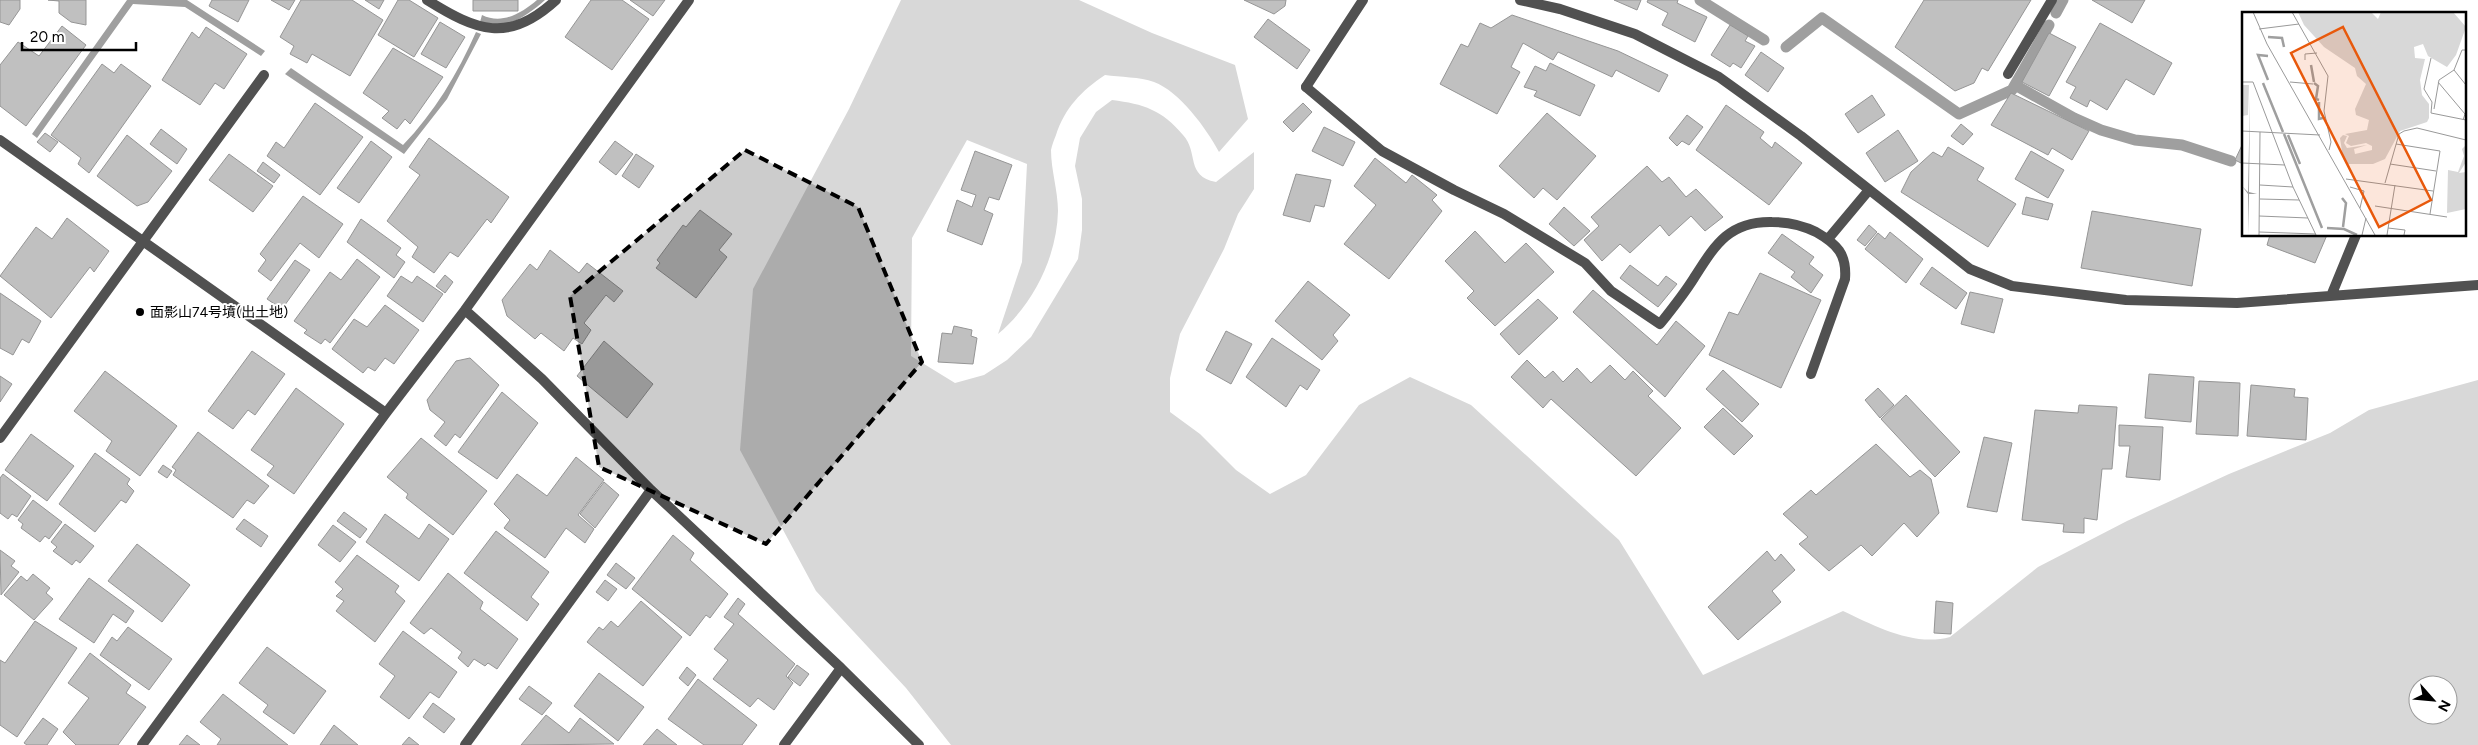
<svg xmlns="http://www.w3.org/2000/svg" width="2478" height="745" viewBox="0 0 2478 745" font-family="Figtree,'Noto Sans JP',sans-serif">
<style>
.green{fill:#d8d8d8;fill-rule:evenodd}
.water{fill:#9f9f9f}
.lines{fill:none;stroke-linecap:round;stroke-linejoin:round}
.stream{stroke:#9f9f9f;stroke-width:11}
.building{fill:#c0c0c0;stroke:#959595}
.lane{stroke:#515151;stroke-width:10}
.street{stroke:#515151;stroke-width:10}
.marked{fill:#000;fill-opacity:0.2;stroke:#000;stroke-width:4;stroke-dasharray:10 6;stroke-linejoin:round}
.poi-dot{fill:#000;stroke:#fff;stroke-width:2}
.labels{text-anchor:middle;stroke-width:4;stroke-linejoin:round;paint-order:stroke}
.poi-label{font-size:14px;fill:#000;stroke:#fff;text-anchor:start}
.inset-river{fill:none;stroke:#9f9f9f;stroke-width:2.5}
.inset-road{fill:none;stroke:#999;stroke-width:1}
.view{fill:#e8590c;fill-opacity:0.15;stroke:#e8590c;stroke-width:2.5}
.inset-edge{fill:none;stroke:#000;stroke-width:2.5}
</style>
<rect width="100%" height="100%" fill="#fff"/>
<path class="green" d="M901,0H1079L1152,33L1235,65L1248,119L1219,152C1207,129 1179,91 1154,82C1140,77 1120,77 1105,75C1081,91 1065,108 1056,135C1054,140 1052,145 1051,150C1051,170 1058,191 1058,211C1057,257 1033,305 998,334L1022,262L1027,164L967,140L912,238L911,356L955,383L984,375L1007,360L1031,337L1078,259L1082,230V199L1075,166L1080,138L1096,112L1112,100C1144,104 1162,110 1183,135C1199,152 1185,176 1216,182L1254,152V189L1238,214L1224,249L1180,334L1170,378V412L1200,434L1236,470L1270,494L1306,475L1359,405L1410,377L1471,405L1619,540L1703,675L1843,611C1875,626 1914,647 1950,637L2038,567L2127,521L2229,474L2330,433L2369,410L2478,380V745H951L906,688L816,591L740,450L753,289L849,109ZM2418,685H2448V715H2418Z"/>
<path class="water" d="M127,0H187L265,51L261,56L185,7L133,4L37,138L32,134Z
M537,0H545C527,16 505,32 480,22L482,15C502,25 522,13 537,0Z
M476,32L481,34L447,99L404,154L285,74L291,68L403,145C434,113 458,73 476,32Z"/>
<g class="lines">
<path class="stream" d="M1700,0L1764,40
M2056,13L2063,0
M1786,47L1822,18L1959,114L2012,90L2049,25
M2015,85L2074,118L2101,130L2135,140L2182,145L2231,161"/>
</g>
<path class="building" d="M0,0H20V9L9,25L0,22Z
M48,0H86V25L71,22L59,13V1Z
M212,0H249L238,22L209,6Z
M271,0H295L289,10Z
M301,0H352L383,20L350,76L312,54L307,63L290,54L294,46L280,37Z
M365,0H384L379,9Z
M398,0H409L438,18L414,57L378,35Z
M473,0H518V11H473Z
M591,0H622L649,19L612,70L565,37Z
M630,0H665L653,16Z
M1244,0H1286L1285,6L1274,14Z
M1614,0H1641L1637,10Z
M1648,0H1678L1677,3L1707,17L1695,42L1662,25L1668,13L1647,2Z
M1924,0H2031L1988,71L1982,68L1974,83L1955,91L1895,47Z
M2092,0H2145L2132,23Z
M1512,15L1618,51L1668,75L1659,92L1616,70L1612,77L1558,52L1553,60L1523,43L1511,67L1520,72L1497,114L1440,84L1461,44L1468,47L1480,23L1491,28Z
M1268,19L1310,50L1297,69L1254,37Z
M440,22L465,37L446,68L421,54Z
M2100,23L2172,63L2154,95L2126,79L2107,110L2090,100L2087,107L2070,98L2076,87L2066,82Z
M1730,25L1748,36L1745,41L1755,46L1741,68L1733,63L1730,67L1711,55Z
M62,26L86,45L26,126L0,106V65L18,42L39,56Z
M206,27L247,54L224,89L215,83L200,105L162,80L192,32L199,38Z
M2049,33L2076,47L2049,96L2022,82Z
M393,48L443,77L410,124L405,119L397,129L382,118L389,111L363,93Z
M1761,52L1784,68L1768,92L1745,75Z
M1550,63L1595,85L1580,116L1534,96L1537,91L1524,87L1535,66L1546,71Z
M102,64L114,73L121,64L151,86L89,173L78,164L81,158L51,135Z
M2011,93L2089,131L2072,160L2052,148L2048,155L1991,125Z
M1872,95L1885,115L1858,133L1845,114Z
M315,103L363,137L320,195L267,156L276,142L284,148Z
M1303,103L1312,112L1293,132L1283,122Z
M1726,105L1764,132L1760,138L1772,148L1775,142L1802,163L1769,205L1696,150Z
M1547,113L1596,156L1557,200L1543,188L1534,198L1499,166Z
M1687,115L1703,127L1689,145L1682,141L1677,146L1669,138Z
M1961,124L1973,134L1963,145L1951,136Z
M1324,127L1355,142L1343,166L1312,151Z
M161,129L187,149L177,164L150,144Z
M1898,130L1918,161L1885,182L1866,153Z
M45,133L58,142L50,152L37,142Z
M127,135L172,171L148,202L137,206L97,176Z
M429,138L509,197L491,223L487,219L458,257L450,252L434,273L412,257L418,247L387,221L420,175L409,167Z
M371,141L392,157L359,203L337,188Z
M615,141L633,154L616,175L599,162Z
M2243,143V164L2235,160Z
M1948,147L1984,168L1977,180L2016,204L1988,247L1901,192L1911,172L1933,152L1942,157Z
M975,151L1012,165L999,200L989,197L984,210L993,214L982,245L947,231L957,200L972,207L976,195L961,190Z
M2031,151L2064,170L2048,198L2015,179Z
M229,154L273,186L253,212L209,180Z
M636,154L654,166L639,188L622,176Z
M1375,158L1406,183L1412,175L1437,195L1432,200L1442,211L1389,279L1344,244L1376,205L1354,186Z
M263,162L280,175L274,183L257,171Z
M1647,166L1662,182L1669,177L1686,197L1696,189L1723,217L1705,231L1691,216L1669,236L1660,225L1630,253L1620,244L1602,261L1584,240L1599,226L1591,217Z
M1296,174L1331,180L1324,207L1315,205L1310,222L1283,215Z
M303,196L343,224L319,258L300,243L271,281L258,271L266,260L260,254Z
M2026,197L2053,204L2048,220L2022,214Z
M1564,207L1590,231L1574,246L1549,224Z
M700,210L732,234L719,250L727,257L696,298L656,268L660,263L657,260L683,225L686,227Z
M2092,211L2201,229L2192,286L2081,268Z
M67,218L109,251L94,272L90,267L51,318L0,276L36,227L52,239Z
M361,219L401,248L396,255L405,262L394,278L347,242Z
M1869,225L1877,232L1865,246L1857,240Z
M1475,231L1505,263L1526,243L1554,272L1495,326L1467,298L1474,291L1445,261Z
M1890,232L1923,259L1906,283L1865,249L1878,233L1885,239Z
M1782,234L1814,257L1809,264L1823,275L1811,293L1791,277L1795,272L1768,253Z
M2270,235H2327L2315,263L2267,245Z
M550,250L579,273L587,263L623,291L614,302L606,295L584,323L591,330L582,344L573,338L564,351L541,333L535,339L507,316L502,300L530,264L537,270Z
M357,259L380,277L330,343L325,339L321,344L304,333L307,330L294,321L330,272L341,280Z
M295,260L310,270L282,309L267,299Z
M1630,265L1658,286L1666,276L1677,284L1658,307L1620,278Z
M1932,267L1967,293L1956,309L1920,284Z
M1760,273L1821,300L1781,388L1709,355L1729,312L1738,315Z
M445,275L453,282L445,293L436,286Z
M401,276L412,283L417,276L443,294L423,322L387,296Z
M1308,281L1350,315L1333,335L1338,341L1322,360L1275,321Z
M1593,290L1657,345L1676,321L1705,346L1665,397L1573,312Z
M1970,292L2003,299L1994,333L1961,324Z
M0,293L41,321L29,343L22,339L13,355L0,348Z
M1538,299L1558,318L1519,355L1500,334Z
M385,305L419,330L394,364L385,358L375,371L368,367L363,373L332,349L354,319L367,327Z
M954,326L972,330L971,336L977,338L973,364L938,362L942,333L952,334Z
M1226,331L1252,344L1231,384L1206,370Z
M1272,338L1320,370L1307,390L1300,385L1286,407L1246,377Z
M604,341L653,384L627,418L577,376Z
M252,351L285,374L255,415L248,410L233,429L208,411Z
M470,358L499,385L460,438L455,434L446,446L434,436L445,422L430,410L427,400L456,361Z
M1527,360L1545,378L1553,371L1563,382L1577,368L1591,383L1610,365L1625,380L1633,371L1653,391L1648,396L1681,428L1636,476L1551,399L1543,408L1511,377Z
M1723,370L1759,404L1742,422L1706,389Z
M105,371L177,426L140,476L106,451L112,441L74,411Z
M2149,374L2194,377L2191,422L2145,418Z
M0,376L12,384L0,402Z
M2199,381L2240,383L2238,436L2196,434Z
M2251,385L2295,389L2294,397L2308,398L2306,440L2247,436Z
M296,388L344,424L294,494L267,475L274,466L251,450Z
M1878,388L1894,405L1880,418L1865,400Z
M502,392L538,423L497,479L458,452Z
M1906,395L1960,452L1935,477L1881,419Z
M2079,405L2117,407L2112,469H2102L2097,520L2084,518V533L2063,532L2064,524L2022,520L2035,410L2078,413Z
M1723,408L1753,436L1734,455L1704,427Z
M2119,425L2163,427L2160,480L2126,477L2130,446H2119Z
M198,432L269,486L254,504L247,500L233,518L173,475L176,470L172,467Z
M31,434L74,466L47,501L5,470Z
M1984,437L2012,443L1997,512L1967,507Z
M421,438L487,491L453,535L406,498L408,494L387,477Z
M1876,444L1910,477L1920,470L1931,479L1939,513L1917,537L1904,523L1872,556L1861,545L1829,571L1799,544L1808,537L1783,514L1811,490L1816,495Z
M95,453L130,479L127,484L134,491L126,503L121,500L95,532L59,504Z
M576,457L604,480L578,515L594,529L585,543L566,528L545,558L504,528L510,520L494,504L517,474L547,496Z
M163,465L172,471L167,478L158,472Z
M3,474L31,496L17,517L12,514L8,519L0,513V478Z
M604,482L619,495L595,528L580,514Z
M33,500L62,522L49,539L45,536L40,542L21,528L23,524L18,520Z
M344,512L367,529L360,538L337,521Z
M385,514L419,539L429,524L449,539L419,581L366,542Z
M244,519L268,536L261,547L236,529Z
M65,524L94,546L80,563L76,560L72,565L53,551L57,547L51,542Z
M333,525L356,542L340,562L318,545Z
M496,531L549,572L531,597L539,604L527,621L464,573Z
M673,535L694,553L690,560L728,594L710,618L706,615L690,636L632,589Z
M137,544L190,585L162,622L108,581Z
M0,550L15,561L11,566L19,572L1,595Z
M1767,551L1775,561L1781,554L1795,570L1772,591L1781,602L1738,640L1708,607Z
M357,555L399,586L395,592L405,601L375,642L336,611L344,601L336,596L343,589L335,582Z
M616,563L635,578L626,589L607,575Z
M448,573L483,602L480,609L518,639L497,669L488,663L485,666L474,659L468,667L458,658L462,652L431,628L424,634L410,623Z
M33,574L50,588L46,593L53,599L34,620L4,595L21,576L27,581Z
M89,578L134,611L126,623L113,614L94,643L59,619Z
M605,580L617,589L608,601L596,592Z
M738,598L745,604L738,614L795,664L786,676L793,683L774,710L758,698L750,707L713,679L728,660L714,649L734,624L724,617Z
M641,601L682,637L643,686L587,642L599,627L603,630L611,621L618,627Z
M1936,601L1953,603L1951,634L1934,633Z
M35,621L77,648L17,737L0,725V660L5,663Z
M128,627L172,659L149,690L100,655L112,637L117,641Z
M403,631L457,672L439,698L430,692L409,719L380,697L395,676L379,664Z
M267,647L326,691L294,734L263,712L268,705L239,683Z
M90,653L131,685L126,693L146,707L118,745H76L63,732L89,698L68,683Z
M797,665L809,674L800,686L788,677Z
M687,667L696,675L688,686L679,678Z
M599,673L644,707L618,741L574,706Z
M698,679L757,725L742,745H704L668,719Z
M529,686L552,703L542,715L519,699Z
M223,694L288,745H217L221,739L200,722Z
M433,703L455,719L444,733L423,717Z
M546,715L569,733L580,718L614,744L521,745Z
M43,718L58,729L47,745H27L24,743Z
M334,725L358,745H320Z
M657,729L677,745H643Z
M187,735L200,745H179Z
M409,737L419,745H402Z"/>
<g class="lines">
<path class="lane" d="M1306,87L1382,151L1454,190L1504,214L1585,263L1611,291L1660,324C1672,309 1684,294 1694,278C1715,245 1729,221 1772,222C1788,222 1802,225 1816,232C1837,244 1847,254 1845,279L1811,374
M1828,239L1869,190"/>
<path class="street" d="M427,0C477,31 508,44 556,0
M1520,0L1560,9L1635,34L1719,77L1801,136L1970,269L2012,286L2126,300L2237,303L2478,285
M2008,74L2052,0
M1306,87L1363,0
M0,140L386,413
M2331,296L2356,235
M465,310L542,379L651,490L841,668L919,745
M0,438L264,75
M142,745L386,413L465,310L689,0
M465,745L651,490
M784,745L841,668"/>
</g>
<path class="marked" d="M745,150L858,207L922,362L766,544L599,467L570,296Z"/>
<circle class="poi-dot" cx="140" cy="312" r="5"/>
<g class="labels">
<g class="poi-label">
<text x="150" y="317">面影山74号墳(出土地)</text>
</g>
</g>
<g transform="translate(2242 12)">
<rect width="224" height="224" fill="#fff"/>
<path d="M56,0H129L136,7L139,0H211L224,15L214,43L205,55L186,44L181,32L172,35L173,46L183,47L178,68L180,83L187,92V106L185,110L158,119L143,147L131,152H104L101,146L98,126L101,123L105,124L102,131L105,136L125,133L112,137L113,142L130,138V134L124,131L109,134L104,131L107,124L103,122L125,118L127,108L114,103L113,97L124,72L115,64L113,56L82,35L62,13ZM0,73H7L6,103L0,104ZM224,133V150L217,161L224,160V197L205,201L206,158L216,160L222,144L220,137Z" fill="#d8d8d8"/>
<path d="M8,83L7,180L15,182H7L6,223V182L0,174L6,180Z" fill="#9f9f9f"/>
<path class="inset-river" d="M26,25L40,26L42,35M26,44L16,43L26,68M69,53L72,70M21,71L41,120M72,71L76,74L74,87L77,88M77,90V107L81,106M42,122L80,216M46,123L58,152M100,186L104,191L101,215M85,216L102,217L115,223"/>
<path class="inset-road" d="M11,0L25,32L133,223M50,0L86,64L82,99L89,130L87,138M17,17L57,12M189,46L182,77L190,90L189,101L224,108M63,48V42L75,41M212,58L224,73M0,70H11L51,175L74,223M48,70L71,72M196,70L223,102L221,108M192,97L197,68L212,58L220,38H224M0,119L78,123M154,132L198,139L188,202M0,151L43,153M148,152L194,159M104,167L191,179M143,171L157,122L162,119L175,116L224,128M18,173L51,175M108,175L122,179L118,196M18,187L57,188M133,194L205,205M17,204L66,206M146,216L163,218L162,223M17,220L74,222M17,223L18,120M120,223L124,206M145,223L153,173"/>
<path class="view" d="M101,15L189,188L137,215L49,41Z"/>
<rect width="224" height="224" class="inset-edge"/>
</g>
<g transform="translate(2433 700) rotate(117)"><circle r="24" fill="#ffffff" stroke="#999999"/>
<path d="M0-4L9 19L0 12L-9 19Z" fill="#000000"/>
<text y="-8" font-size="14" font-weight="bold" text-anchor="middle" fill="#000000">N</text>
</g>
<path d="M22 42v8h114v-8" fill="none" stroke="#000000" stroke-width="2.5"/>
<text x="30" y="42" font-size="15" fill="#000000" stroke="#ffffff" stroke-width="4" paint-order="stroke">20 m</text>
</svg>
